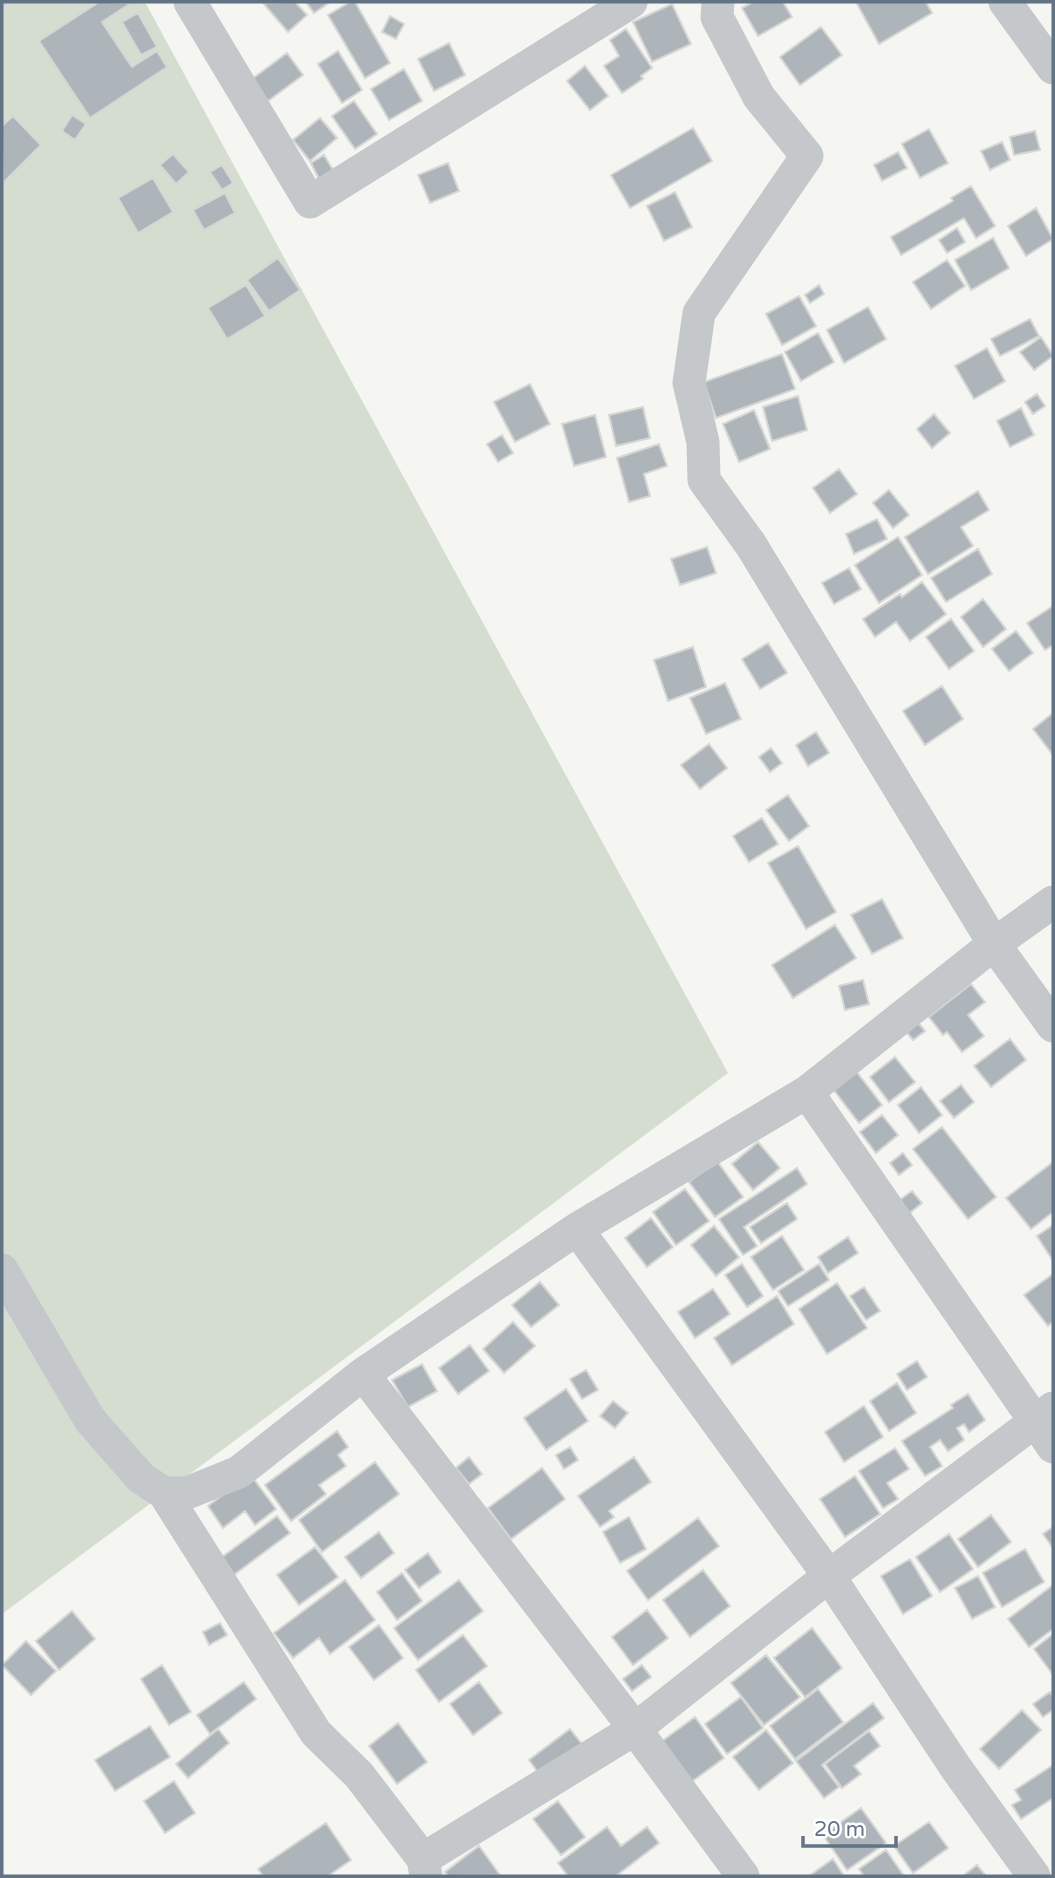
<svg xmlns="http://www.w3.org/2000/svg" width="1055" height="1878" viewBox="0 0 1055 1878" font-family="'Varela Round',sans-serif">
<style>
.green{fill:#d5ddd1}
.building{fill:#adb5bb;stroke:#d6d6d4;stroke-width:2}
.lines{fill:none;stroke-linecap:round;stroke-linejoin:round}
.minor{stroke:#c4c8cb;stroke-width:33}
</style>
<rect width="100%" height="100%" fill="#f5f5f1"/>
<path class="green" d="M2,2H145L728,1073L2,1614Z"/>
<path class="building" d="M99,2L131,3L102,22L132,67L157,51L167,67L90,118L39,41Z
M295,2L307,15L288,32L263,3Z
M306,2H330L314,13Z
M350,2H355L390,63L365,78L328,15Z
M753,2H783L792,17L758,36L742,8Z
M856,2H926L932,13L879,44Z
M672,4L691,44L652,62L633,22Z
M138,13L157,47L141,55L122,22Z
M390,16L404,24L396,39L382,32Z
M821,27L842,55L800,85L780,57Z
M626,29L652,68L641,76L643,79L622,93L604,66L619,56L610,40Z
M449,43L465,75L434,91L418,59Z
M338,51L362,90L342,103L318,64Z
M287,53L303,75L268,101L252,79Z
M585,66L608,96L590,110L567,81Z
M404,69L422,101L389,120L371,89Z
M354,101L377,134L355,149L332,116Z
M72,115L86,124L75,140L62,131Z
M13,116L41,145L3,183L2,126Z
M320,118L337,138L310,161L293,140Z
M693,128L712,161L630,208L611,175Z
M929,129L948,163L920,178L902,144Z
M1035,131L1040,150L1014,155L1010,137Z
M1002,142L1010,160L990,170L981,151Z
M898,152L907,168L882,181L874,165Z
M173,154L189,172L176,184L160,165Z
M324,155L333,170L319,179L311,163Z
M448,163L459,191L430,203L418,175Z
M222,165L233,183L222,190L210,172Z
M153,178L173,212L138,233L118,198Z
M971,186L995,226L976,238L964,218L901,255L891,237L953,201L951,198Z
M675,192L692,227L664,241L647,206Z
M225,193L235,213L204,230L193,210Z
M1036,208L1053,239L1026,256L1008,226Z
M957,228L965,242L947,253L939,240Z
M993,238L1009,268L971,290L955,260Z
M278,258L300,290L269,311L247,280Z
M947,260L965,286L931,309L913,282Z
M246,285L265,316L227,339L208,308Z
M819,285L824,294L810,303L805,295Z
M799,296L816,326L782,345L766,314Z
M868,307L886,339L844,363L827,330Z
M1030,319L1039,336L1000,356L991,339Z
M818,333L834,362L801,381L785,352Z
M1041,337L1053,356L1034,370L1020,352Z
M987,348L1005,381L974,399L955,366Z
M782,354L795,389L716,418L704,382Z
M530,384L550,424L515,442L494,402Z
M1037,394L1045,406L1033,414L1025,402Z
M798,396L807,430L772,441L763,407Z
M643,407L650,438L616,446L609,415Z
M1021,408L1034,435L1010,447L997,421Z
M754,410L770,449L739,462L723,424Z
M934,414L950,433L932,448L917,429Z
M595,415L606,457L574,466L562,424Z
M502,435L513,453L498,462L487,444Z
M659,444L667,466L644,474L650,496L629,502L617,458Z
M839,469L857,494L830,513L813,488Z
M889,490L909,515L893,528L873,503Z
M978,491L989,510L961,527L973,546L928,574L905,537Z
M877,519L887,539L854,554L846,534Z
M898,537L922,575L879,603L855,565Z
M707,547L716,573L680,585L671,559Z
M978,549L992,574L946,602L931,578Z
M849,568L861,589L834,604L822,583Z
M922,582L946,614L910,641L896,622L875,637L863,619L900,594L902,597Z
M983,599L1006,629L983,647L961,617Z
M1053,606V645L1045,650L1027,623Z
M951,619L974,651L949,669L926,637Z
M1016,631L1033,653L1009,671L992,649Z
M768,643L787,673L760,689L742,659Z
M693,647L706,687L668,701L654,660Z
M725,683L741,719L706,734L690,698Z
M942,686L963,719L925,745L903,711Z
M1053,713V755L1033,729Z
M816,732L829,753L808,766L796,745Z
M709,744L727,768L700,789L681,765Z
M771,748L782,763L770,772L759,757Z
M788,795L809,826L789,841L766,810Z
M762,818L778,844L749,862L733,836Z
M798,846L836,912L806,929L768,863Z
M882,899L903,938L872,954L851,915Z
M835,925L856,958L793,998L772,965Z
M863,980L869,1004L845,1010L839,986Z
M971,984L985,1002L968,1015L984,1036L962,1052L947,1032L943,1035L929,1017Z
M916,1020L925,1031L913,1040L904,1029Z
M1010,1039L1026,1060L991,1087L974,1066Z
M895,1057L915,1082L889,1102L870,1077Z
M856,1071L882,1105L859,1123L833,1089Z
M961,1085L974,1102L954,1118L940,1101Z
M921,1087L942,1115L919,1133L898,1105Z
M882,1115L898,1135L876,1153L860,1132Z
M942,1127L996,1197L968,1219L913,1149Z
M758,1142L780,1168L753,1190L732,1164Z
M903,1153L912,1165L899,1175L890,1163Z
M717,1161L743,1197L715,1217L689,1182Z
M1053,1162V1212L1031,1229L1006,1198Z
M797,1168L807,1184L744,1227L757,1246L743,1255L719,1219Z
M685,1189L709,1221L676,1245L653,1212Z
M912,1191L922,1203L907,1215L897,1202Z
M787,1203L797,1219L761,1243L750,1227Z
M651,1218L673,1247L647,1267L625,1238Z
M1053,1225V1261L1037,1236Z
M714,1226L739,1257L716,1276L691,1245Z
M782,1236L804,1270L773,1290L751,1257Z
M848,1237L858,1253L828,1273L818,1257Z
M742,1264L763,1296L747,1307L725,1275Z
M819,1264L829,1280L788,1306L778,1291Z
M1053,1274V1321L1048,1326L1024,1295Z
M540,1282L559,1305L531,1327L512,1305Z
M837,1283L867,1328L827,1354L799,1309Z
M864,1287L880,1311L866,1320L850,1296Z
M713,1289L730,1314L695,1338L678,1312Z
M777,1296L794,1324L732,1365L714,1338Z
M513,1322L535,1346L504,1373L483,1349Z
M470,1345L489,1371L458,1394L439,1368Z
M917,1361L927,1377L907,1390L897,1374Z
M422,1364L437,1391L408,1407L392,1380Z
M586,1370L598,1390L582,1399L570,1379Z
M897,1383L916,1413L889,1431L870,1401Z
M566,1389L588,1421L546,1450L524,1418Z
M968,1394L985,1420L969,1432L964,1424L957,1428L964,1440L948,1451L940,1440L930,1447L942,1466L925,1476L902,1441L953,1408L951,1405Z
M613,1401L628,1413L615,1428L600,1416Z
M864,1406L883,1437L844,1462L825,1432Z
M337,1431L348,1447L338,1455L346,1466L319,1485L326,1494L291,1521L265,1485Z
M570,1447L578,1460L564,1469L556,1455Z
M895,1448L909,1469L887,1483L898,1499L883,1508L859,1471Z
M469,1457L482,1474L469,1484L456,1468Z
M634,1457L651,1482L609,1511L614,1517L600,1527L578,1496Z
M375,1462L399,1494L322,1552L299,1520Z
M542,1468L565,1499L511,1539L488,1508Z
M250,1474L276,1509L255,1525L245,1511L223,1528L208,1506Z
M855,1476L880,1514L845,1537L820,1499Z
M991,1515L1011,1542L978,1567L958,1539Z
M277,1516L290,1533L227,1580L214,1563Z
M629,1517L646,1549L620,1563L603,1532Z
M698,1518L719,1546L648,1600L627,1571Z
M1053,1527V1548L1043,1534Z
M379,1532L394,1553L361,1578L345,1557Z
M949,1534L973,1569L940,1592L916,1557Z
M315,1547L338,1577L299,1605L277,1575Z
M1025,1549L1044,1582L1002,1607L983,1573Z
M428,1553L441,1572L419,1588L405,1570Z
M910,1559L932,1596L903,1614L881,1576Z
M703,1570L730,1606L690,1637L663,1600Z
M402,1573L422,1601L397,1620L377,1592Z
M978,1576L995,1607L972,1619L955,1588Z
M345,1580L375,1620L330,1654L319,1638L293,1658L274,1633Z
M459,1580L483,1611L418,1660L394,1628Z
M1053,1585V1629L1029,1647L1008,1619Z
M647,1610L668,1638L633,1665L612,1637Z
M72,1611L95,1639L59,1670L36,1641Z
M220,1623L227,1635L209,1645L203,1632Z
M379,1625L403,1658L374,1680L349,1647Z
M812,1628L842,1668L805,1697L774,1658Z
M1053,1634V1675L1034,1649Z
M463,1635L487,1666L439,1702L416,1670Z
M26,1641L56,1671L31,1695L2,1665Z
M766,1655L800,1697L764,1725L731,1683Z
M162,1665L191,1712L169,1725L141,1679Z
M642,1665L651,1677L632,1691L623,1679Z
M244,1682L256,1699L210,1734L197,1715Z
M479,1682L502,1713L473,1735L450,1704Z
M818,1689L843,1722L795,1759L770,1726Z
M1050,1692L1053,1697V1710L1043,1717L1033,1704Z
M741,1697L763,1728L727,1754L705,1724Z
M873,1703L884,1718L822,1765L839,1787L824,1798L796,1761Z
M1022,1710L1041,1730L999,1769L980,1749Z
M695,1717L724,1758L683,1788L654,1747Z
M398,1723L427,1762L397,1784L369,1746Z
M150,1726L170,1757L115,1791L95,1760Z
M218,1729L229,1743L188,1778L176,1764Z
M570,1729L585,1748L543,1779L529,1760Z
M766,1730L793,1763L759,1790L733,1757Z
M869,1731L880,1746L854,1766L861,1774L842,1788L825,1764Z
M1053,1765V1798L1021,1819L1012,1805L1021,1800L1015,1790Z
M174,1781L195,1813L165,1833L144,1801Z
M558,1801L585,1837L561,1855L533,1819Z
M861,1808L886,1843L847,1870L823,1835Z
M929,1822L948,1848L913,1873L894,1846Z
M326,1823L351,1860L328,1876H263L258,1869Z
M607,1827L621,1846L647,1827L659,1843L616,1876H568L558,1863Z
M479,1846L500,1875L448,1876L445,1872Z
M886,1850L904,1876H864L859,1869Z
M833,1859L844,1876H809Z
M977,1865L986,1876H963Z"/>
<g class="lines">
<path class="minor" d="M190,2L310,202L631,2
M718,2L717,17L759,97L807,156L699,313L689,383L703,442L704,480L751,545L994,944L1053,1026
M1005,2L1053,68
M807,1092L1053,1447
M577,1229L829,1576L956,1768L1034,1876
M2,1270L90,1420L141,1478L164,1493H187L239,1472L363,1374L635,1729L743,1876
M363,1374L577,1229L807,1092L994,944L1053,902
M164,1493L316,1733L359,1775L423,1859L426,1876
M423,1859L635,1729L829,1576L1053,1408"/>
</g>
<rect width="1055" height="1878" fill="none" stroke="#617385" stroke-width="7"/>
<path d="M803 1836v10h93v-10" fill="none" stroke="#617385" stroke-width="3.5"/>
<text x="814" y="1836" font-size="21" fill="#617385" stroke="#ffffff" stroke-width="5" paint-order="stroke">20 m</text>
</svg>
